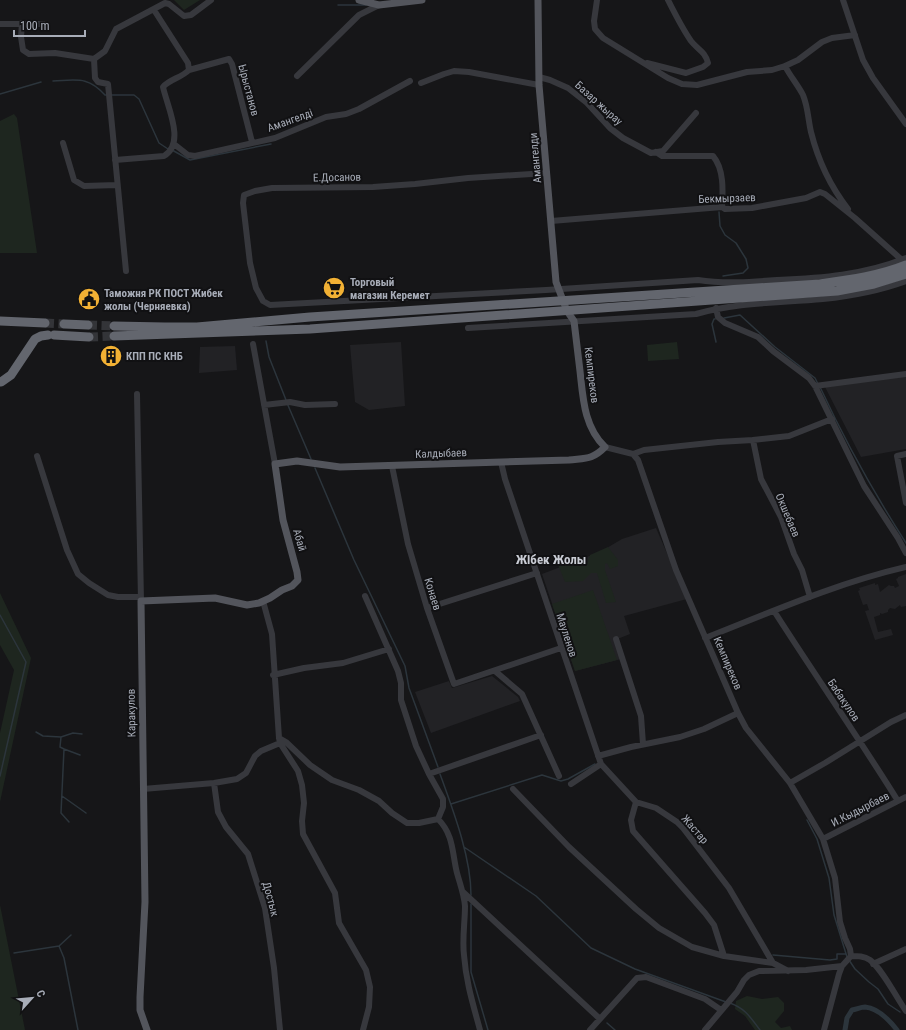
<svg xmlns="http://www.w3.org/2000/svg" width="906" height="1030" viewBox="0 0 906 1030" font-family="'Roboto Condensed',sans-serif">
<style>
.built{fill:#222225}
.green{fill:#1e261f}
.lines{fill:none;stroke-linecap:round;stroke-linejoin:round}
.stream{stroke:#2c353c;stroke-width:1.5}
.canal{stroke:#2c353c;stroke-width:5}
.highway-tunnel{stroke:#333438;stroke-width:9;stroke-dasharray:9 4.5;stroke-linecap:butt}
.minor{stroke:#37383d;stroke-width:6}
.major{stroke:#53555c;stroke-width:7}
.highway{stroke:#63666e;stroke-width:9}
.labels{text-anchor:middle;stroke-width:4;stroke-linejoin:round;paint-order:stroke}
.street-label{font-size:11px;fill:#a8adb8;stroke:#111113}
.poi-label{font-size:11px;font-weight:bold;fill:#a8adb8;stroke:#111113;text-anchor:start}
.quarter-label{font-size:13px;font-weight:bold;fill:#c9ccd4;stroke:#111113}
</style>
<rect width="100%" height="100%" fill="#161618"/>
<path class="built" d="M401,342L405,406L369,410L355,402L350,345Z
M235,346L237,370L199,373L200,347Z
M906,376V449L861,457L825,387Z
M656,528L687,599L624,616L630,634L615,640L621,659L575,671L542,574L600,552L622,539Z
M906,574V606L901,607L900,605L895,609L890,608L888,610V612L882,614L880,613V615L874,617L878,632L891,629L893,635L875,640L865,611L869,610L867,604L863,605L858,591L860,590L859,588L875,583V585L878,584L880,592L889,585L891,586H894L895,588L899,586L896,579L898,578V577Z
M492,676L518,697L520,701L431,733L415,692L449,681L452,688Z"/>
<path class="green" d="M174,0H200L184,10Z
M14,114L17,118L37,253H0V121Z
M677,342L679,359L648,361L647,345Z
M608,547L618,560V566L610,569L607,563L605,564V570L616,602L606,603L597,573H591L583,581L565,582L557,562L566,559L576,566L584,563H587L590,555Z
M593,590L617,660L575,671L552,604Z
M0,593L31,658L0,802V733L14,670L0,645Z
M0,905L25,1030H0Z
M747,996L762,999L778,997L784,1003V1011L775,1022L781,1028L790,1026L792,1030H755L745,1016L735,1009L736,1001Z"/>
<g class="lines">
<path class="stream" d="M338,5H366
M53,81C77,80 88,76 105,95H108
M0,94L41,82
M112,95H134L139,99L159,143L168,149
M172,150L190,160L271,144
M719,212L720,226L725,235L736,243L746,259L748,268L743,273L723,276
M724,318L740,315L775,347L815,378L818,384
M715,319H714L712,324L716,342
M266,341L269,357L286,400
M820,387C845,441 874,493 906,543
M287,403L311,459
M315,468L354,560L405,666L409,688L438,767
M0,615L26,662L0,776
M36,732L43,736L61,737L60,747L64,749L61,813L69,822
M61,737L73,733L82,734
M64,749L80,755
M440,774C453,810 471,857 471,895
M62,796L86,813
M451,804L542,775L561,781L568,779L595,764
M807,820L817,839L829,878L834,915L847,957
M464,847L536,896L591,948L635,969L726,1002
M471,904V972L488,1030
M59,946L71,935
M14,953L59,946L64,958L78,1030
M773,955L830,960L837,959V954H845
M849,960L855,969L869,982L878,989L888,1004L900,1012
M730,1003C746,1009 750,1017 760,1030
M607,1023L615,1030"/>
<path class="canal" d="M845,1030L847,1018L852,1010C857,1009 861,1007 865,1007C878,1008 890,1021 897,1030"/>
<path class="highway-tunnel" d="M45,323L64,324
M88,325L114,326
M89,337L114,336"/>
<path class="minor" d="M597,0L594,21L595,29L603,38L668,78L682,84L697,85L747,72L772,70L785,66L798,60L822,42L832,38L855,35
M843,0L863,60L873,78L906,124
M22,23L21,37L23,50L29,54L55,53L94,59
M0,24H43
M94,59L95,78L98,82L108,84L126,271
M94,59L105,51L116,29L165,3L169,4L184,16L191,15L211,0
M647,63L686,73L703,67L708,63C705,51 698,50 691,41C682,28 675,14 668,0
M785,66C790,76 798,85 803,95C808,107 808,119 811,132C818,160 830,186 848,209
M189,70L229,59L232,64L252,142
M297,76L359,15L379,5
M539,77L550,80L568,88L587,103L610,128L623,138L651,153L663,151L696,113
M421,83L444,74L454,71L469,72L539,85
M63,143L74,180L84,186L117,185
M174,144L188,155L195,156L275,138L326,117L346,114L359,109L410,81
M656,152L662,156H713C724,169 723,190 722,207
M115,160L164,156C186,143 167,106 163,87C170,79 181,78 189,70L188,63L154,10
M547,173L468,178L415,184L373,187L272,188L255,191L244,195L243,203L250,263L256,288L263,301L270,305L546,290L698,280C724,284 751,282 777,280C821,278 864,275 906,258
M551,221L722,207L725,209L752,208L806,198L820,192L825,194L855,218L902,260
M716,308L718,317L725,323L758,337L773,351L809,378L815,386L864,486L898,538L906,553
M468,328L696,314C737,302 780,303 823,299C851,296 879,291 906,281
M253,344L275,464
M815,386L906,374
M137,394L141,601
M264,405L290,402L305,405L335,404
M753,440L761,479L781,517L794,554L802,570L810,597
M605,447L633,454L638,460L676,570L738,713L746,728L790,783L823,839L835,878L840,922L845,938L850,949L851,956L842,966L839,974L824,1030
M633,454L644,450L718,442L753,440L789,436L832,419
M906,454L897,456L906,503
M37,456L67,550L78,574L89,583L108,595L118,597H141
M501,462L505,479L601,764L636,802L656,808L677,822L683,828L729,888L773,963
M392,466L408,544L427,608L454,684L561,648
M365,596L398,671L401,683V700L416,746L429,774L443,799V807L438,819C454,835 452,853 457,873C460,884 464,894 465,906C465,922 462,939 464,955C466,982 473,1004 480,1030
M263,601L272,634L279,738L280,743L298,771L302,785L304,803L302,821L303,834L335,893L339,923L366,970L370,987L369,1007L363,1030
M427,608L537,573
M774,611C815,675 858,737 898,801
M705,638C771,612 837,583 906,567
M616,639L641,716L643,744
M495,671L522,694L559,776
M273,675L304,668L343,663L389,649
M279,738L286,742L310,765L332,780L359,790L379,801L392,813L407,823H419L438,819
M598,756L631,747L680,737L704,729L738,713
M429,774L541,735
M214,783L218,812L226,827L248,854L265,908L274,968L280,1030
M790,783L825,763L891,722L906,715
M571,784L601,764
M143,789L214,783L237,779L246,773L255,756L261,751L280,743
M513,789L569,847L636,909L659,928L692,947L724,956L773,963L788,971
M636,802L631,820L633,831L705,913L714,925L724,956
M823,839L906,797
M463,892L600,1019
M851,956C858,956 864,956 870,960C883,970 896,997 906,1011
M873,964L906,949
M590,1030L637,978L646,977L705,999L721,1010
M705,1030L737,992L744,980L749,975L759,971L806,970L842,966"/>
<path class="major" d="M359,0L379,5L422,0
M147,1030L140,1010V997L145,902L141,601L215,598L247,605L259,603L270,598L282,590L292,586L298,580L297,572L283,520L275,464L297,461L340,467L569,460C586,458 592,460 605,447C584,427 583,398 580,371C578,355 576,338 574,321L567,311L556,282L539,85L538,0"/>
<path class="highway" d="M0,321L45,323
M64,324L88,325
M114,326L165,327H197L310,317L820,284C849,280 879,276 906,265
M54,335L89,337
M114,336L310,329L837,291L874,284L906,274
M1,382L11,375L35,339L41,336L48,335"/>
</g>
<defs>
<g id="supermarket-disc" transform="scale(1.15)"><circle r="9.5" fill="#f2b134" stroke="#111113"/><path d="M-6-5.5h2.5l.6 2H6L4.5 2H-2.5L-4.4-4H-6ZM-1.5 3.2a1.3 1.3 0 1 0 .1 0ZM3 3.2a1.3 1.3 0 1 0 .1 0Z" fill="#111"/></g>
<g id="civic-disc" transform="scale(1.15)"><circle r="9.5" fill="#f2b134" stroke="#111113"/><path d="M-.6-6.5H3V-4.5H.6V-3L4-1V1h2V6H-6V1h2V-1L-.6-3ZM-1.2 2.5V6h2.4V2.5Z" fill="#111"/></g>
<g id="building-disc" transform="scale(1.15)"><circle r="9.5" fill="#f2b134" stroke="#111113"/><path d="M-4-6H4V6H1V3H-1V6H-4ZM-2.5-4.3h1.7v1.8h-1.7ZM.8-4.3h1.7v1.8H.8ZM-2.5-1h1.7V.8h-1.7ZM.8-1h1.7V.8H.8Z" fill="#111"/></g>
</defs>
<g fill-rule="evenodd">
<use href="#supermarket-disc" x="334" y="288"/>
<use href="#civic-disc" x="89" y="299"/>
<use href="#building-disc" x="111" y="356"/>
</g>
<g class="labels">
<g class="street-label">
<text transform="translate(249 90) rotate(75)" y="4">Ырыстанов</text>
<text transform="translate(599 103) rotate(42)" y="4">Базар жырау</text>
<text transform="translate(290 120) rotate(-20)" y="4">Амангелді</text>
<text transform="translate(535 158) rotate(-95)" y="4">Амангелди</text>
<text transform="translate(337 177) rotate(-1)" y="4">Е.Досанов</text>
<text transform="translate(727 198) rotate(-2)" y="4">Бекмырзаев</text>
<text transform="translate(592 375) rotate(83)" y="4">Кемпиреков</text>
<text transform="translate(441 453) rotate(-2)" y="4">Калдыбаев</text>
<text transform="translate(788 515) rotate(67)" y="4">Окшебаев</text>
<text transform="translate(300 540) rotate(74)" y="4">Абай</text>
<text transform="translate(433 594) rotate(73)" y="4">Конаев</text>
<text transform="translate(567 635) rotate(72)" y="4">Мауленов</text>
<text transform="translate(728 663) rotate(67)" y="4">Кемпиреков</text>
<text transform="translate(844 700) rotate(56)" y="4">Бабакулов</text>
<text transform="translate(131 713) rotate(-91)" y="4">Каракулов</text>
<text transform="translate(860 809) rotate(-27)" y="4">И.Кыдырбаев</text>
<text transform="translate(695 829) rotate(49)" y="4">Жастар</text>
<text transform="translate(271 899) rotate(75)" y="4">Достык</text>
</g>
<g class="poi-label">
<text x="350" y="286">Торговый<tspan x="350" dy="13">магазин Керемет</tspan></text>
<text x="104" y="297">Таможня РК ПОСТ Жибек<tspan x="104" dy="13">жолы (Черняевка)</tspan></text>
<text x="126" y="360">КПП ПС КНБ</text>
</g>
<g class="quarter-label">
<text x="551" y="564">Жібек Жолы</text>
</g>
</g>
<g transform="translate(32 998) rotate(63)" stroke="#111113" stroke-width="3" paint-order="stroke">
<path d="M0-3L7 15L0 10L-7 15Z" fill="#a8adb8"/>
<text y="-6" font-size="11" font-weight="bold" text-anchor="middle" fill="#a8adb8">С</text>
</g>
<path d="M14 30v6h71v-6" fill="none" stroke="#a8adb8" stroke-width="2"/>
<text x="20" y="30" font-size="12" fill="#a8adb8" stroke="#111113" stroke-width="3" paint-order="stroke">100 m</text>
</svg>
